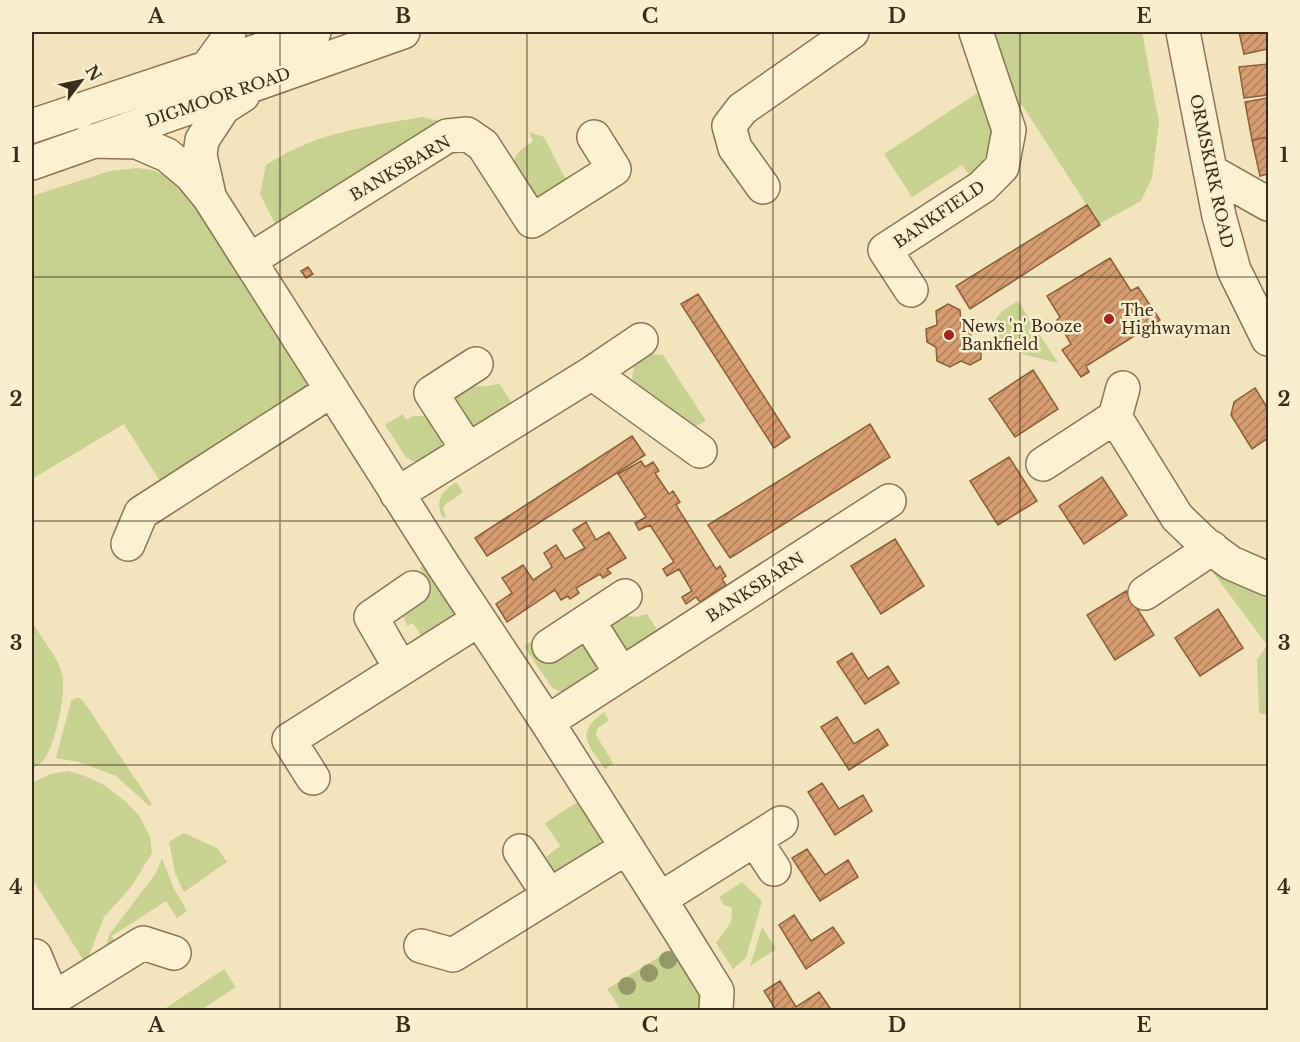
<svg xmlns="http://www.w3.org/2000/svg" width="1300" height="1042" viewBox="0 0 1300 1042" font-family="'Libre Baskerville',serif">
<style>
.green{fill:#c7d190}
.building{fill:url(#building-hatch);stroke:#8e5d37;stroke-width:1.5}
.lines{fill:none;stroke-linecap:round;stroke-linejoin:round}
.minor-casing{stroke:#8c7454;stroke-width:36}
.minor{stroke:#fcf1d1;stroke-width:33}
.tree{fill:#949866}
.grid{fill:none;stroke:#3a2b1b;stroke-width:1.5;stroke-opacity:0.55}
.poi-dot{fill:#a2221e;stroke:#f9eecd;stroke-width:2}
.labels{text-anchor:middle;stroke-width:5;stroke-linejoin:round;paint-order:stroke}
.street-label{font-size:16px;fill:#3a2b1b;stroke:#f9eecd}
.poi-label{font-size:16px;fill:#3a2b1b;stroke:#f9eecd;text-anchor:start}
.neatline{fill:none;stroke:#3a2b1b;stroke-width:2}
.grid-label{font-size:20px;text-anchor:middle;font-weight:bold;fill:#3a2b1b}
</style>
<defs>
<pattern id="building-hatch" width="6" height="6" patternUnits="userSpaceOnUse" patternTransform="scale(1.5)"><rect width="6" height="6" fill="#d59d6f"/><path d="M-1 1l2-2M0 6l6-6M5 7l2-2" fill="none" stroke="#ae805a"/></pattern>
</defs>
<rect width="100%" height="100%" fill="#f2e5bd"/>
<path class="green" d="M993,32H1142L1159,122L1152,178L1141,201L1099,224L1022,105H1016Z
M982,90C985,103 993,118 993,131C994,146 981,167 970,176L962,165L912,197L884,154Z
M423,117L439,121L446,132L280,234L260,194L266,165C317,132 364,127 423,117Z
M529,132L544,137L570,188L537,201L513,166C515,152 522,149 533,141Z
M138,168L152,170L182,183L312,369L311,390L165,489L124,424L32,479V196L110,171Z
M1018,301L1058,363C1039,358 971,347 999,315C1003,309 1012,305 1018,301Z
M649,354L663,355L706,421L696,426L688,425L636,388L632,377L635,364Z
M499,383L513,405L471,433L454,402C465,377 479,392 499,383Z
M403,414L406,420L413,416H430L443,443L441,447L417,462L412,461L406,457L385,425Z
M456,482L463,492L446,504L443,509L446,516L443,518C434,501 442,491 456,482Z
M427,563L454,608L452,622L422,637L413,623L407,626L400,608L404,598L429,583L420,568Z
M1206,563L1268,593V715L1259,713L1257,660L1267,645Z
M647,614L660,634L627,657L607,622L624,615L636,617Z
M32,622C39,634 57,657 61,670C68,689 56,744 43,761C40,764 35,767 32,769Z
M582,637L598,669L599,675L564,693L552,688L524,646L534,640L544,655Z
M75,698H80L84,702L152,804L149,806L116,776L79,762L56,758L71,701Z
M604,712L609,720L598,728L596,735L613,763L605,769C588,744 574,734 604,712Z
M68,771L85,776L106,786L127,803L140,817L150,837L152,853L131,887L104,917L86,964L32,879V783L50,774Z
M579,801L601,838L599,846L557,875L546,857L560,846L545,823Z
M184,833L217,848L227,862L184,892L175,873L169,842Z
M162,858L173,887L187,911L177,918L166,901L112,936L122,953H104L109,935L156,873Z
M742,882L762,901L746,958L733,969L716,943L731,922L732,908L724,905L719,897Z
M762,927L776,949L750,966Z
M674,948L709,1010H621L607,989Z
M224,969L236,987L201,1010H167L166,1008Z"/>
<path class="building" d="M1239,32H1268V49L1244,54Z
M1268,64V95L1244,98L1239,67Z
M1268,98V137L1252,140L1245,102Z
M1268,137V174L1260,176L1252,140Z
M1087,205L1100,225L970,309L956,286Z
M1110,258L1131,291L1138,287L1160,320L1086,366L1089,372L1081,377L1062,350L1071,344L1057,320L1060,317L1047,296Z
M308,267L313,274L306,278L301,271Z
M698,294L790,437L774,448L681,304Z
M948,304L960,310L961,325L971,329V342L981,346V359L970,365L961,361L950,367L937,361L936,347L927,342L926,329L937,325L936,311Z
M1033,370L1058,409L1015,437L989,399Z
M1255,388L1268,409V438L1252,449L1231,415L1234,402Z
M870,424L890,457L730,558L708,525Z
M632,436L645,455L487,556L475,538Z
M1009,457L1037,501L998,525L970,481Z
M641,461L645,467L653,462L659,471L655,473L669,494L673,491L680,502L676,505L716,569L720,566L726,576L722,579L726,585L700,602L696,597L686,604L682,597L692,591L679,569L667,576L663,569L674,562L650,525L639,530L635,523L646,517L618,474Z
M1102,477L1127,515L1084,544L1059,506Z
M586,522L596,540L609,532L626,558L607,569L611,573L603,578L600,574L576,588L579,593L570,599L568,596L561,600L555,590L507,622L496,604L512,593L502,578L523,565L533,580L552,567L544,553L556,545L565,559L585,548L573,530Z
M895,539L924,586L881,614L851,566Z
M1126,591L1154,635L1115,660L1087,615Z
M1218,609L1243,648L1200,676L1175,638Z
M852,653L868,679L888,666L899,683L865,704L837,662Z
M837,717L854,744L878,729L888,745L849,770L821,727Z
M822,783L839,809L863,795L872,811L835,835L808,792Z
M807,849L825,875L848,860L858,877L820,901L792,858Z
M794,915L811,941L833,927L844,943L806,969L779,925Z
M780,981L796,1007L819,992L830,1008L826,1010H776L764,991Z"/>
<g class="lines">
<g class="minor-casing">
<path id="minor" d="M1183,32L1219,216L1234,270L1268,339
M209,65L225,43L229,32
M32,126L314,32
M89,141L137,142L167,155L191,175L209,197L443,565L547,722L678,928L717,991L716,1010
M32,163L403,32
M1210,171L1268,204
M763,187L735,148L729,126L742,109L852,32
M209,195L200,155L202,140L223,108L243,95
M250,260L447,136L467,134L483,145L532,221L614,169L594,137
M911,290L885,250L982,187L1002,167L1009,130L976,32
M592,373L700,451
M1123,388L1115,417L1177,517L1204,543L1231,563L1268,579
M468,450L431,393L476,364
M1043,464L1115,417
M397,494L592,373L641,340
M128,544L141,513L332,390
M1145,593L1212,548
M588,621L621,673
M549,646L625,596
M401,669L371,617L413,588
M547,722L889,501
M313,778L289,740L478,620
M755,840L774,869
M520,851L549,895
M660,899L781,823
M421,946L453,955L626,848
M35,956L53,999
M35,1010L143,943L174,953"/>
</g>
<use href="#minor" class="minor"/>
</g>
<g class="tree">
<circle cx="668" cy="960" r="9"/>
<circle cx="649" cy="973" r="9"/>
<circle cx="627" cy="986" r="9"/>
</g>
<path class="grid" d="M280,32V1010M527,32V1010M773,32V1010M1020,32V1010M32,277H1268M32,521H1268M32,765H1268"/>
<g class="poi-dot">
<circle cx="1109" cy="319" r="6"/>
<circle cx="949" cy="335" r="6"/>
</g>
<g class="labels">
<g class="street-label">
<text transform="translate(218 97) rotate(-19)" y="6">DIGMOOR ROAD</text>
<text transform="translate(400 168) rotate(-30)" y="6">BANKSBARN</text>
<text transform="translate(1212 171) rotate(78)" y="6">ORMSKIRK ROAD</text>
<text transform="translate(939 214) rotate(-34)" y="6">BANKFIELD</text>
<text transform="translate(755 587) rotate(-33)" y="6">BANKSBARN</text>
</g>
<g class="poi-label">
<text x="1121" y="316">The<tspan x="1121" dy="18">Highwayman</tspan></text>
<text x="961" y="332">News 'n' Booze<tspan x="961" dy="18">Bankfield</tspan></text>
</g>
</g>
<rect width="1300" height="1042" fill="none" stroke="#f9eecd" stroke-width="66"/>
<g transform="translate(81 81) rotate(58)" stroke="#f9eecd" stroke-width="4.5" paint-order="stroke">
<path d="M0-4.5L10 22L0 15L-10 22Z" fill="#3a2b1b"/>
<text y="-9" font-size="16" font-weight="bold" text-anchor="middle" fill="#3a2b1b">N</text>
</g>
<rect x="33" y="33" width="1234" height="976" class="neatline"/>
<g class="grid-label">
<text x="156" y="23">A</text>
<text x="403" y="23">B</text>
<text x="650" y="23">C</text>
<text x="897" y="23">D</text>
<text x="1144" y="23">E</text>
<text x="16" y="162">1</text>
<text x="1284" y="162">1</text>
<text x="16" y="406">2</text>
<text x="1284" y="406">2</text>
<text x="16" y="650">3</text>
<text x="1284" y="650">3</text>
<text x="16" y="894">4</text>
<text x="1284" y="894">4</text>
<text x="156" y="1032">A</text>
<text x="403" y="1032">B</text>
<text x="650" y="1032">C</text>
<text x="897" y="1032">D</text>
<text x="1144" y="1032">E</text>
</g>
</svg>
